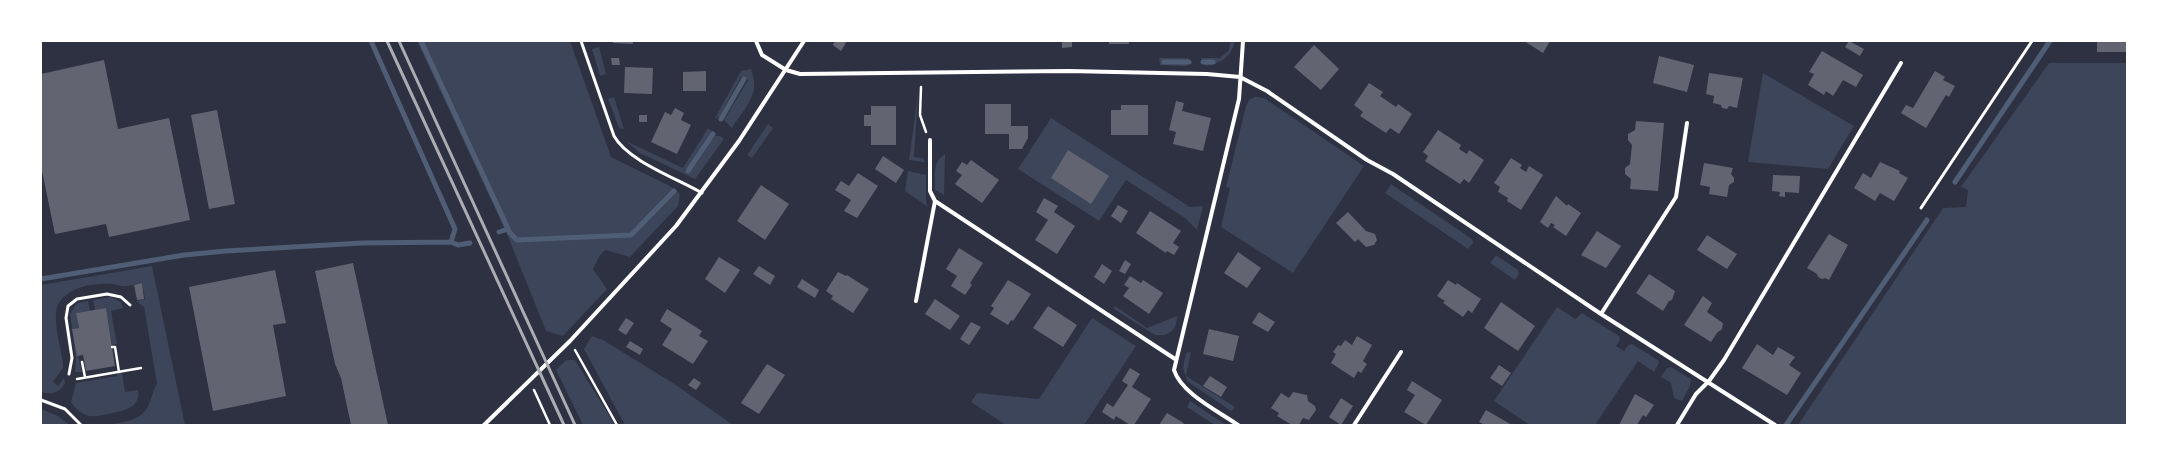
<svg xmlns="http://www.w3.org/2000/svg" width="2168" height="466" viewBox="0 0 2168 466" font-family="'Space Grotesk',sans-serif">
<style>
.green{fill:#3c4559}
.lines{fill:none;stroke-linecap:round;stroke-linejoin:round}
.stream{stroke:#4f5d75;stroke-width:5}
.building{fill:#626471}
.path{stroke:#fff;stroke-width:2.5}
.service{stroke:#fff;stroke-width:3}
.minor{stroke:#fff;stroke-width:4}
.rail{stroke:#abadb3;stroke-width:3}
</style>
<rect width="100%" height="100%" fill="#2d3142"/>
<path class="green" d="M417,41H570L611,157L670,186L680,194L678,206L630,257L605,250L600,255L593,269L607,289L563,336L546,331L507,234Z
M1230,41H1235C1231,57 1222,63 1206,66L1201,58H1220L1229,50Z
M599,47L606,74L600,76L592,49Z
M1159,58H1189L1187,66L1160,65Z
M2049,63H2127V425H1798L1943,208L1966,207L1968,190L1961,187Z
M751,69C761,95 745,107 732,128L724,120L748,80L741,77L719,117L715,118L741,71Z
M1763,73L1854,126L1828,169L1748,162Z
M918,93L914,157L923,158L925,162H923L909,160Z
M614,97L624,129L619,128L608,99Z
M1255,97L1264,98L1364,166L1293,273L1221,227L1230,188L1226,187L1246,106L1249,100Z
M1051,118L1190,207L1203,206L1197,230L1185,218L1126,180L1099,221L1018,169Z
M768,124L773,128L752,158L747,155Z
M708,128L711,130V134L687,169L684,170L689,174L715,136H720L724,139L695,179L640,153L626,141L683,168Z
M945,154L944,195L935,190C935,176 932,162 945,154Z
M908,171L926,175V202L928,207L905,191Z
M1391,184L1472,239L1473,243L1468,249L1385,193Z
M1496,255L1518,270L1519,274L1515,280L1490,263Z
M152,266L185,425H106C122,422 142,422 149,404C152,397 153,391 157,384L144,307L136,301L145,299L142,283C136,284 127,287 121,286C118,286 115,284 112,284C91,282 57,289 56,314C55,330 61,348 63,363V368L53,382L58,386L64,378L65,383C60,393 51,395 41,392V285Z
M111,297L121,302L123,308L111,311L117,344L112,345L106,308L95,310L93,300Z
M88,301L90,311L76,313L79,328L72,329L82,372H75L76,358L70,314L77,303Z
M1115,306L1147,328L1177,316C1177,330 1169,337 1155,335L1114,309Z
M1557,307L1575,319L1582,313L1619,336L1620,340L1616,346L1624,351L1628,345L1632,344L1658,360L1659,363L1654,372L1638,361L1595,425H1530L1494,401Z
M1092,318L1136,346L1084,425H1006L971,402L977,393L1039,399Z
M592,336L603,340L676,385L733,425H625L584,349Z
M1189,352H1191L1186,376L1235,407L1231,411L1187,381L1183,368L1186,353Z
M566,360H575L615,425H583L556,370Z
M1671,367L1691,379L1690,386L1682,401L1674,398L1671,383L1661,377L1667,368Z
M122,373L125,392L138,390C141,409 122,411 108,414C102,415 95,417 89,416C81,414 75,408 71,402L76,383L117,376V374Z
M1190,401L1226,425H1215L1187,407Z
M41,409L58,416L69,425H41Z"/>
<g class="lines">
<path class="stream" d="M371,41L455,229L451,242
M421,41L510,233L517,240L631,235L674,191
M1164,62H1189
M1203,62H1213
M721,119L744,79
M688,171L713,134
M1955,182L2050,41
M499,232L508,229
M41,279L184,255L226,251L362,243L451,242L458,245L470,243
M1786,425L1927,220"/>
</g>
<path class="building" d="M613,41H633V44L613,43Z
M835,41H847L841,51L833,45Z
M1062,41H1072V47L1062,48Z
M1109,41H1129V44H1109Z
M1524,41H1550L1543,53Z
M1849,41L1864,49L1860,56L1845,47Z
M2097,41H2127V52H2097Z
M1314,45L1339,69L1321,90L1294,67Z
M1822,51L1863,75L1856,87L1843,80L1833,96L1826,91L1824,95L1808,85L1814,74L1809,72Z
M1659,56L1694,65L1687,92L1653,83Z
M611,58H619L620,65H612Z
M104,60L118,129L169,118L190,220L109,237L106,224L55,234L41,166V74Z
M625,67L653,68L652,94L624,93Z
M706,71V91H683V72Z
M1935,71L1945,77L1943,80L1955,86L1949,97L1946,95L1926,128L1901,113L1906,105L1913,108Z
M1709,73L1743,78L1737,108L1729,106L1727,109L1722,108L1721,105L1713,103L1714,96L1706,94Z
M1369,83L1383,92L1380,96L1396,107L1398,104L1412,114L1399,134L1390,128L1386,133L1360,116L1363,112L1354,105Z
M1176,101L1184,103L1182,111L1211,118L1203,151L1173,144L1176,132L1169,130Z
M985,104H1011V126H1028V138L1022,149H1009V134H985Z
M1121,105H1148V135H1111V110H1121Z
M871,106H896V145H871V126H864V115H871Z
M675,108L684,113L681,120L691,125L677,154L651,142L665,112L671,115Z
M217,110L235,204L209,209L191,115Z
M639,115H647V122H639Z
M1636,121L1664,123L1658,191L1630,189L1631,179L1625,174V168L1630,164L1632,145L1628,140V134L1635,130Z
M1438,130L1461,145L1459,149L1467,154L1469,150L1484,160L1469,183L1464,179L1460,184L1425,161L1428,156L1423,152Z
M1068,150L1109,176L1091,204L1051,178Z
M883,156L904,170L896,183L875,169Z
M1511,158L1522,165L1520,168L1526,172L1529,166L1543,175L1521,210L1507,201L1508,198L1498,192L1500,187L1494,183Z
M971,160L999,180L982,203L955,184L962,175L956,171L962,162L967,165Z
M1880,162L1900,171L1899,173L1908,178L1894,201L1880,193L1875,201L1854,188L1863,173L1871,178Z
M1704,163L1733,168L1731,174L1734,178V182L1729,185L1727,197L1709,194L1710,187L1700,185Z
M858,173L878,186L857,218L844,211L851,200L835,190L841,181L849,186Z
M1773,175L1800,176L1799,193L1785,192V197L1779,196L1780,192L1772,191Z
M761,185L789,204L765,240L737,221Z
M1556,196L1567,206L1568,204L1581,213L1566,236L1553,227L1555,225L1551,223L1548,228L1540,222Z
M1044,198L1058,206L1054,212L1075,226L1057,254L1035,240L1048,220L1036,212Z
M1118,205L1128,211L1121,223L1111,216Z
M1150,211L1181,231L1173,243L1179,247L1174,255L1167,251L1166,253L1136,233Z
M1348,212L1366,231L1375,234L1377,240L1374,245L1366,247L1358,239L1355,242L1336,223Z
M1597,231L1621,246L1606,268L1581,255Z
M1829,234L1848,245L1829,280L1825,278L1822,279L1818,277L1817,274L1807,268Z
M1707,235L1737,254L1727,269L1697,250Z
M959,248L983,263L970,283L972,285L965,295L951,286L957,276L946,269Z
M1238,252L1261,268L1247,288L1224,273Z
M719,257L740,270L725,293L705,279Z
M1125,260L1131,264L1125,274L1119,271Z
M353,263L376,370L388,425H351L341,378L335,364L315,271Z
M1102,264L1112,271L1104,284L1094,277Z
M759,266L775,276L770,285L753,274Z
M275,270L286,323L273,325L286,396L213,411L189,287Z
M838,272L846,276L847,275L869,289L853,313L831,299L833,296L826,291Z
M1649,274L1675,291L1672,300L1669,301L1663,311L1636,293Z
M1130,276L1141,283L1143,280L1163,293L1149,314L1123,296L1129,288L1124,285Z
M802,279L819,290L815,298L797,287Z
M1008,280L1031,294L1013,321L1011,320L1008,325L990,314L994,308L991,306Z
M1448,280L1456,285L1457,283L1481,299L1472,313L1468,310L1463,317L1443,303L1445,301L1437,296Z
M142,283L144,299L137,300L134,285Z
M1703,296L1712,303L1707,312L1723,323L1722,329L1717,333L1711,342L1684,325Z
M935,299L960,316L950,330L925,314Z
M1501,302L1535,326L1518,351L1484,328Z
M1048,306L1077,325L1063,347L1033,328Z
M106,308L115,366L86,371L83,355L77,356L72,329L79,328L76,313Z
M667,309L702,331L699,336L708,341L693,364L662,345L672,329L660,321Z
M1259,312L1275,322L1268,332L1252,323Z
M626,318L634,323L626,335L618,330Z
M971,322L981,327L969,345L960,339Z
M1209,329L1239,336L1233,361L1203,354Z
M1357,336L1372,345L1363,361L1367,364L1361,373L1358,371L1354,378L1331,363L1336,354L1333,352L1338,345L1341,346L1345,340L1352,345Z
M630,341L643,349L640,355L626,347Z
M1757,344L1773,355L1778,347L1795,357L1789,365L1801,373L1787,395L1742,368Z
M767,364L785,375L759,414L741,403Z
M1499,365L1511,373L1502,386L1490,378Z
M1130,368L1140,374L1132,387L1151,399L1134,425H1130L1116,416L1114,420L1102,412L1107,403L1113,407L1128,385L1122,381Z
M1210,376L1227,387L1221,397L1203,386Z
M694,378L701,383L696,390L688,385Z
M1412,381L1442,400L1426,425L1404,412L1415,395L1407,390Z
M1293,392L1307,395L1308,401L1315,406L1316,410L1309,420L1303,418L1299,425H1292L1277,416L1279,413L1271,408L1281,393L1289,398Z
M1635,394L1654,405L1646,417L1643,415L1637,425H1619Z
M1341,398L1353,406L1341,425L1329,417Z
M1486,410L1512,425H1485L1479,422Z
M1167,413L1182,422L1186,425H1159Z"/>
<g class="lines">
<path class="path" d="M921,87L920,115L926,132
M112,347H115L119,372
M575,350L617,425
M82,362L85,377
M77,379L141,368
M534,390L550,425"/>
<path class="service" d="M581,41L614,136C628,161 676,178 702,193
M1921,208L2032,41
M69,374L72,358L66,318L68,306L77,299L107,294L121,297L130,305
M41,400L65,409L81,425"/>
<path class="minor" d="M756,41L762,55L786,70L800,74L1069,71L1207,74L1240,77L1267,91L1367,160L1393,174L1601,314L1775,425
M930,140V191L935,201L1175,359
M916,301L935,201
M1601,314L1676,197L1687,123
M484,425L570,341L676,226L739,141L804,41
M1238,425C1218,411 1181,393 1174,370L1239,99L1243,41
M1354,425L1401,352
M1677,425L1696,394L1709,381L1724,360L1901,63"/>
<path class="rail" d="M387,41L564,425
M399,41L575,425"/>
</g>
<rect width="2168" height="466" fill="none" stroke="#ffffff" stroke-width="84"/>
</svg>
